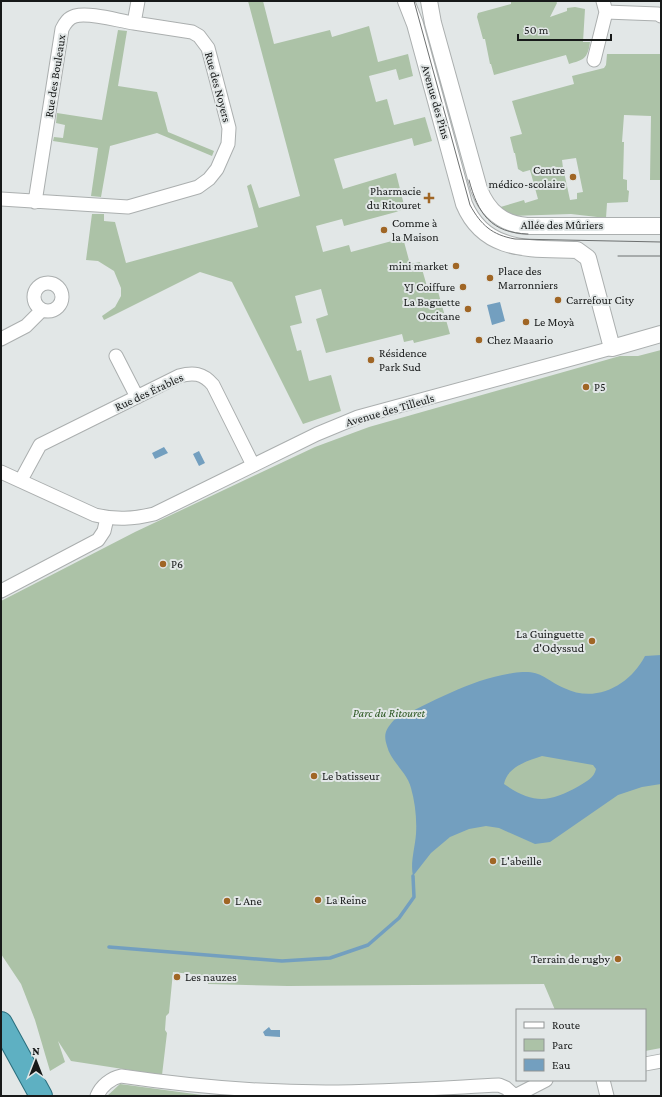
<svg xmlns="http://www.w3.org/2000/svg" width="662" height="1097" viewBox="0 0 662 1097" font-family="'Crimson Pro',serif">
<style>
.green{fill:#acc2a7;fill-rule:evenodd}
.water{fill:#739fbf;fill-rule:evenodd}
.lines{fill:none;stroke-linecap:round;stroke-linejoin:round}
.stream{stroke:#739fbf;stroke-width:3.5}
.minor-casing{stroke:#abafaf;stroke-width:15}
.tertiary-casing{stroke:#abafaf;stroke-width:18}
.trunk-casing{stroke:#2a6e7d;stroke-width:24}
.minor{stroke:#fff;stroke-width:13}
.tertiary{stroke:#fff;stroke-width:16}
.trunk{stroke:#5eb0c2;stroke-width:22}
.tram{stroke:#6d7070;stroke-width:1}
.poi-dot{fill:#a06625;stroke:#e2e7e7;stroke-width:1.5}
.labels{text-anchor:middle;stroke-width:4;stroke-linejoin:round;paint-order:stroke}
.street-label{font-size:12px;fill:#171919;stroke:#e2e7e7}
.poi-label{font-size:12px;fill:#171919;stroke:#e2e7e7;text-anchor:start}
.park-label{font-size:12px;font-style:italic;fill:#2a5620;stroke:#e2e7e7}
</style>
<rect width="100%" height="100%" fill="#e2e7e7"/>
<path class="green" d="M248,1H263L274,44L330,30L332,37L369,26L378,62L408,54L413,76L399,80L396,69L369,76L376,102L387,99L394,125L425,117L432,141L414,146L412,138L334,159L343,189L396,173L404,205L401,210L396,212L344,226L342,219L316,226L323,252L349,245L351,252L403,238L410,264L420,262L428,290L437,288L450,334L414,343L413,340L404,342L402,334L326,353L316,319L328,315L321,289L295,296L302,323L290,326L297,351L301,350L309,381L331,375L341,411L303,424L232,282L200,272L104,320L102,316L115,307L121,296V288L114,271L98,261L86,260L92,214H104V221L115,222L126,263L258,227L247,186L251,184L259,208L300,196Z
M511,1H556L557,3L550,17L567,11V8L575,7L585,9L583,42H590C588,59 583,60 569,64L566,55L494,75L491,64H490L485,39H483L477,17L478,13L511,4Z
M118,30L127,31L118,86L157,92L168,132L214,151L212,156L157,133L110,146L101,197L91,196L98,148L53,141L54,137L63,138L65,125L56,123L57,113L102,120Z
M607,54H661V180H650L651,116L624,115L622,142H624L623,179L627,180V190L629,191L628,202L607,203L606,218L571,214L511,216L497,208L524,200L525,203L538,199L530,170L523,172L518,169L515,153H514L510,137L522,134L512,101L574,84L572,76L604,68L606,65ZM576,158L583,192L577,193V199L570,200L564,172L562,173L560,169L563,168L562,160Z
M661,350V1048L645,1051V1010H555L544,984L288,986L208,984V976L173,972L169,1013L166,1016L165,1030L167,1033L162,1075L71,1061L58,1041L65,1062L50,1071L35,1020L21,984L1,954V601L135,532L315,447L369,427L620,356H638Z
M120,1084L202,1095L203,1096H107Z"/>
<path class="water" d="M500,302L505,321L492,325L487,305Z
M164,447L168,453L155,459L152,453Z
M199,451L205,463L199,466L193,454Z
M661,655V784L642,787L618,795L550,842L535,844L499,828L486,826L469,829L450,837L431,853L413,876C410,863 415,848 416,834C417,819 415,802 411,788C407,772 391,762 387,746C383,734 386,729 394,720C432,702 471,679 513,673C541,669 542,678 564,688C596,704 630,685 645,656ZM542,756L593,765L596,769C594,778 587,781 579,786C549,803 533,804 504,784C507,767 527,761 542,756Z
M269,1027L271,1030H280V1037L265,1036L263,1032Z"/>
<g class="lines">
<path class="stream" d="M109,947L282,961L330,958L368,945L399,918L414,897L413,876"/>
<g class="minor-casing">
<path id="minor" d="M606,12L658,14L661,16
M594,60L606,12L603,1
M1,199L128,207L198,187L209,179L217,169L228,144L229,128L208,48L199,36L192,32L134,23L138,1
M35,202L62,29C65,23 68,18 75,16C90,12 119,21 134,23
M34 297a14 14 0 1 1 28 0a14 14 0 1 1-28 0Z
M1,339L26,326L42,310
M116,356L137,397
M1,472L95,515C116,520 133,519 154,514L317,434L358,417L612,348
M21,480L40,445L179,376C193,372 203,373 213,385L253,465
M1,591L98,540L104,531L107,518
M645,1064L661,1061
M603,1080L607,1096
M97,1096C101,1086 111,1078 121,1076C189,1086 257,1092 326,1092C384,1092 441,1088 499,1085L506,1088L515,1096
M515,1096L546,1080"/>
</g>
<g class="tertiary-casing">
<path id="tertiary" d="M406,1L415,24L464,204C485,254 532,248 577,250L588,258L612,348L661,334
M429,1L433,23L479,189C488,212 503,224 527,226H661"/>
</g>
<g class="trunk-casing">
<path id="trunk" d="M1,1023L41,1096"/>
</g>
<use href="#minor" class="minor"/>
<use href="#tertiary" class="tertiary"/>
<use href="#trunk" class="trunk"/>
<path class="tram" d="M414,1L470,205C481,225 492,235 515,239L661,242
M469,180C478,214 491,233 528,234
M618,256H661"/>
</g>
<g class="poi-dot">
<circle cx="573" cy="177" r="4"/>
<path d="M427 192h4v4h4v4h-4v4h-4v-4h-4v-4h4z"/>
<circle cx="384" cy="230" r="4"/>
<circle cx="456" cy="266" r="4"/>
<circle cx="490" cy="278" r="4"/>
<circle cx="463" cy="287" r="4"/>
<circle cx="558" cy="300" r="4"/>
<circle cx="468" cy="309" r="4"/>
<circle cx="526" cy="322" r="4"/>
<circle cx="479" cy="340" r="4"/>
<circle cx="371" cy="360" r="4"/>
<circle cx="586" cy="387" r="4"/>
<circle cx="163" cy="564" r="4"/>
<circle cx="592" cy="641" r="4"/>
<circle cx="314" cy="776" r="4"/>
<circle cx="493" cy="861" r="4"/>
<circle cx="318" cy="900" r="4"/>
<circle cx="227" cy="901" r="4"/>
<circle cx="618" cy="959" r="4"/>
<circle cx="177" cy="977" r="4"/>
</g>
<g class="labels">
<g class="street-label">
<text transform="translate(55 76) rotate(-81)" y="4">Rue des Bouleaux</text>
<text transform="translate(218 87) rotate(75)" y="4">Rue des Noyers</text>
<text transform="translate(436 102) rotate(74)" y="4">Avenue des Pins</text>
<text x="562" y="229">Allée des Mûriers</text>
<text transform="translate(149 392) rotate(-25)" y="4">Rue des Érables</text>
<text transform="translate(390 410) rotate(-16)" y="4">Avenue des Tilleuls</text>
</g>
<g class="poi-label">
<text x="565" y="174" text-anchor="end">Centre<tspan x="565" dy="14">médico-scolaire</tspan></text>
<text x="421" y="195" text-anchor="end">Pharmacie<tspan x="421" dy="14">du Ritouret</tspan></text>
<text x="392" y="227">Comme à<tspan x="392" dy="14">la Maison</tspan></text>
<text x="448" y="270" text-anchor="end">mini market</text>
<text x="498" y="275">Place des<tspan x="498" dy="14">Marronniers</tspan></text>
<text x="455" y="291" text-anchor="end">YJ Coiffure</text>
<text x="566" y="304">Carrefour City</text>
<text x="460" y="306" text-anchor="end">La Baguette<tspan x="460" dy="14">Occitane</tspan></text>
<text x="534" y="326">Le Moyà</text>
<text x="487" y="344">Chez Maaario</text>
<text x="379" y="357">Résidence<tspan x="379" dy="14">Park Sud</tspan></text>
<text x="594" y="391">P5</text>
<text x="171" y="568">P6</text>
<text x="584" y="638" text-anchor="end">La Guinguette<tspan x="584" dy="14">d'Odyssud</tspan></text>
<text x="322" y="780">Le batisseur</text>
<text x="501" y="865">L'abeille</text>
<text x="326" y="904">La Reine</text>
<text x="235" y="905">L Ane</text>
<text x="610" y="963" text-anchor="end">Terrain de rugby</text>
<text x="185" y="981">Les nauzes</text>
</g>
<g class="park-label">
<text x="389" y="717">Parc du Ritouret</text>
</g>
</g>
<rect width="662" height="1097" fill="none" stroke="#171919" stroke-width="4"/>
<rect x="516" y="1009" width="130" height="72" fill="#e2e7e7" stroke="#919595"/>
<rect x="524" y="1022" width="20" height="6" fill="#ffffff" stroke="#919595"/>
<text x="552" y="1029" font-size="12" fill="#171919">Route</text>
<rect x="524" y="1039" width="20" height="12" fill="#acc2a7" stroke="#919595"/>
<text x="552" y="1049" font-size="12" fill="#171919">Parc</text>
<rect x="524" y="1059" width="20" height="12" fill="#739fbf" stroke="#919595"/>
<text x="552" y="1069" font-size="12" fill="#171919">Eau</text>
<g transform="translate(36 1061)" stroke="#e2e7e7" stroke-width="3" paint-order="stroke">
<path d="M0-3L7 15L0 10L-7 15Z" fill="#171919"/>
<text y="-6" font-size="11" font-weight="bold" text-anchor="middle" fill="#171919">N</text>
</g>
<path d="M518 34v6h93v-6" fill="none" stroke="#171919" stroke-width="2"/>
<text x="524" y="34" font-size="12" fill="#171919" stroke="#e2e7e7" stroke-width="3" paint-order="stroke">50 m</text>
</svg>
